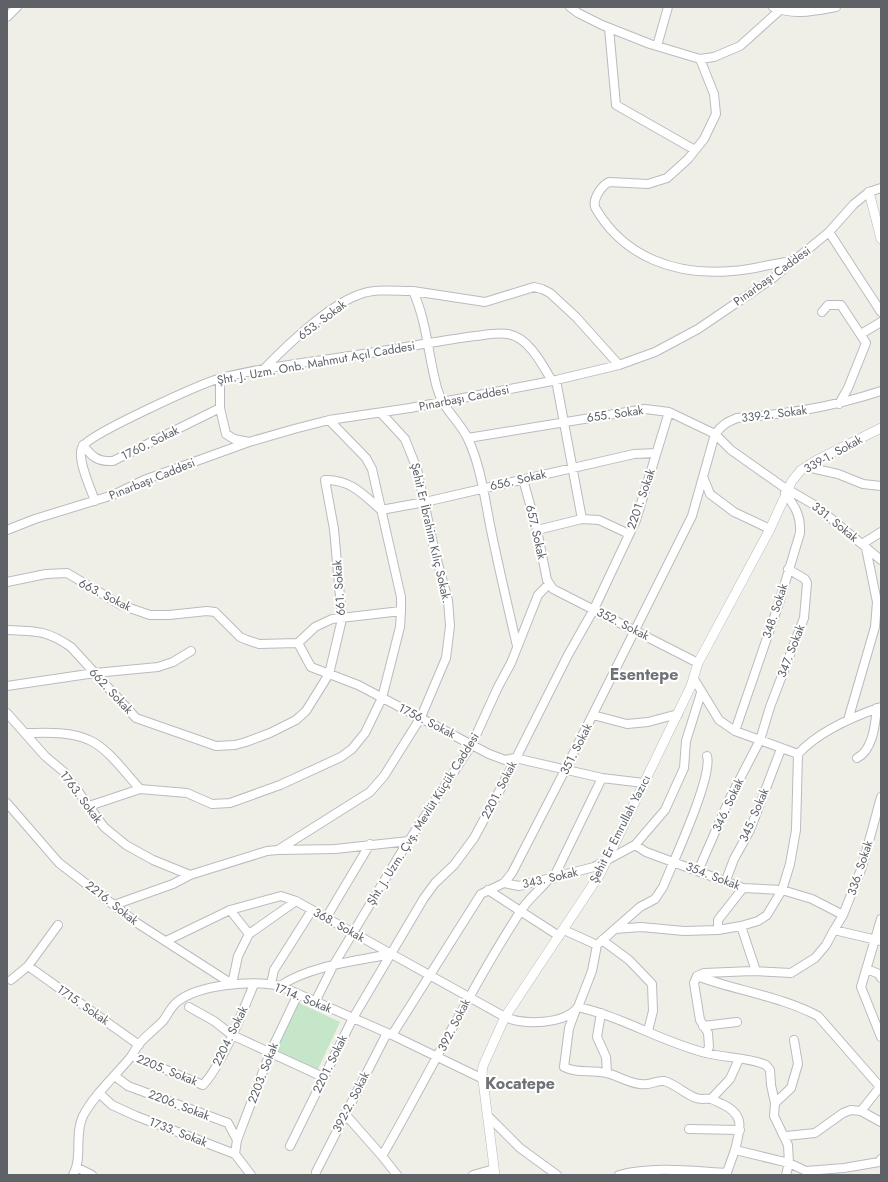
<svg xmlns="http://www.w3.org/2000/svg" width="888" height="1182" viewBox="0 0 888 1182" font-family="Jost,sans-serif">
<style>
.green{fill:#c5e6c8}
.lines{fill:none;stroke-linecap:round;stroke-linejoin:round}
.minor-casing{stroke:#b9bbc0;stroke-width:10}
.tertiary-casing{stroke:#b9bbc0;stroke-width:10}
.minor{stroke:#fff;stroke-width:8}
.tertiary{stroke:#fff;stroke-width:9}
.labels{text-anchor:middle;stroke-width:4;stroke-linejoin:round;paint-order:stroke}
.street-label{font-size:12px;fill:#5e6166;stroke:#fff}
.district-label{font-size:16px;font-weight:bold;fill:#6f7378;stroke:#fff}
</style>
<rect width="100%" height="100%" fill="#f0efe7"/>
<path class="green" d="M297,1002L340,1022L317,1071L274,1051Z"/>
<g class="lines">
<g class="minor-casing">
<path id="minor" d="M570,7L578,13L602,25L650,44L700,59L714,57L740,46L780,10
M773,7C794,16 814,11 836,7
M7,17L17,7
M609,28L616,105L695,150
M657,46L668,7
M700,59L714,94L716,114L704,139L688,159L667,178L648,184L609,182C601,186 591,201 596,209C625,258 677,276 732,271C753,270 773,263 793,261
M829,232L881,312
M822,312L828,305H841L866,343L848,388L839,404
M861,334L881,322
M264,369C286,346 328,306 358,295C375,288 395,291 413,291
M220,378V408L226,434L234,439L249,442
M556,380L582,519
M468,438L645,409L669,412L715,434L731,450L782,486L816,506L881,560
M83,445C92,457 98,462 113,461L220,408
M807,467L838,474L863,484L881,486
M523,479L537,530L547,580L553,589L698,663
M704,479L710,494L734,512L770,529
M95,501C91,489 75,456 83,446C92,433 202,383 221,378C275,364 333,360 388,350C417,345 446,340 475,336C485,335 497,332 508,334C529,338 542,364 552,381
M7,530L35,519L113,495L144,480L249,442L294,429L329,420L410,408L552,381L619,365L655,352L698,329L773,278L829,232L854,204L869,192L881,188
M537,530L582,519L599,520L629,534
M862,544L881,532
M7,582L46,574L67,573L121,605L150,615H169L207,611L215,612L240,637L247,640L259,644L298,643L315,627L332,619L401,611
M7,630C36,631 46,630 71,647L136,718L216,746L235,745L246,742L270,733L296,720L306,711L329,674L342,619L334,529L325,480C350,479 364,495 381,510L425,502L634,454L656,453
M298,643L311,667L358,685L489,754L505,760L515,758L602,778L644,783
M517,646C508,607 499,569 491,530C485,501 481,466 468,439C460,421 443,410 437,388C428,355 427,322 413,291L485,302L534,287L542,289L550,293L576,317L619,365
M694,679L719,720L735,731L798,754
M7,686L95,673L158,667L173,662L191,651
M7,713L45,756L64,772L104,827L126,845L153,860L190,875
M593,715L627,724L648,722L678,714
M848,720L875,627L877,602L866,548
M735,731L779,603L800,533C801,516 795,506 785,493
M25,733C46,733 70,731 89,740C108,748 126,774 140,789
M857,758C873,750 875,725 877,708
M7,803L59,863L137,923L232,984L238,956L249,934L296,901
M89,806L140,789L187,793L212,804L230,803L280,785L341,757L352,749L365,733L382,698L400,627L401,611V597L372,469L366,458L329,420
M635,845L646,852L743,888L782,890L812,899L843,915L834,930L881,941
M279,850L335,849L409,841
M698,871L730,798L760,740L770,707L804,618L807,583L805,579L788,569
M553,879L602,778
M726,880L734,859L750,830L781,749
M504,883L519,886L594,867L635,845L665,810L684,768L686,741L701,693
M488,890L559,936
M114,905L173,884L190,875L267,851L278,850L370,792L384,776L421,717L446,658L450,626L448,600L435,553L417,469L405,439L381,413
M230,910L249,934
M843,915L862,867L881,797
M326,918L370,844
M881,919L861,987L881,1037
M741,926L756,971
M615,929L640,907L655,899L663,887C673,862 713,777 707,756
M564,930L597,945
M718,930V920L743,888
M602,940L629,960L652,984L653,1011L648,1031
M166,941L230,910L281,896L296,901L505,1017C524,1025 564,1025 578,1007L592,971L597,945L615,929L641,927L684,931L718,930L741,926L758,921L767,915L782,890L790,864L796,830L798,754C819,731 852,717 881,707
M28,966L139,1045
M867,969L879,974L881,978
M697,976C737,991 780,996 818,1016L881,1088
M11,980L28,966L58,925
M271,984L274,970L312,910
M280,986C309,966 356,961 391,954
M315,1002L333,966L399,856L472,744L498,687L511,663L538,595L549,584
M189,1007L214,1021L232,1035L323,1077
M578,1007C623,1017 662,1042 706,1053C725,1058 748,1057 766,1065L770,1070L771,1085L775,1103L774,1116L788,1145L789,1163L786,1175
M575,1012L569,1028L564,1067C578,1074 591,1069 606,1073C617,1075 628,1083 640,1084C650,1086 656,1080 664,1081C676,1084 684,1094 696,1098C702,1100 706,1098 711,1099C715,1100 719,1103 722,1104C746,1115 740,1129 735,1150
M601,1013L597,1037L606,1057L607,1073
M703,1026L737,1022
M392,1035L481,894L504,883L512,873L565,770L692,516L715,434C722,425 727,422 737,418C788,414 832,407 881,391
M706,1053L709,1047L708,1033L700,1020L694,983L697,976L704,973L753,971L791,973L815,958L826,945L834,930
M132,1056L203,1085C223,1063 242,1013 254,984
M115,1076L128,1086L228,1123L237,1140
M100,1094L112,1105L136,1116L235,1154L251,1175
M711,1099L730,1079L739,1059
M775,1103L791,1088L798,1064L794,1040
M861,1111L880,1087
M345,1114L382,1156
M489,1117L520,1148L557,1175
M689,1129L740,1130
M786,1136L815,1133L843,1113L851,1110L861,1111L881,1122
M290,1146L353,1018L424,898L435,883L454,865L474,838L501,788L568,655L594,609L636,520L669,412
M235,1154L237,1140L270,1053L298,994
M78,1168L92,1175
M316,1172L387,1033
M73,1175C83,1158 74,1134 83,1116C94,1095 114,1077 129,1059C133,1055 135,1049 139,1044C146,1036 155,1029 163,1021C168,1014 171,1007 177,1002C199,984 254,980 280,986L392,1035L483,1079
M397,1175L382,1156C429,1075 469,991 520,912C527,900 539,891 548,880
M473,1175L494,1169
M619,1175C654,1166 691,1171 727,1173
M726,1175L735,1150L789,1163L806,1171L844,1168L879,1162L881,1159"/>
</g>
<g class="tertiary-casing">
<path id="tertiary" d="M869,192L881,239
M495,1175L482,1073L483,1066L505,1017L600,874L691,686L698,663L770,529L792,481L801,470L817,460L881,428"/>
</g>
<use href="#minor" class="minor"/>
<use href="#tertiary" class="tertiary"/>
</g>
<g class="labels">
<g class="street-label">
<text transform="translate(772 276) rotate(-36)" y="4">Pınarbaşı Caddesi</text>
<text transform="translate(322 320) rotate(-37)" y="4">653. Sokak</text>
<text transform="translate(316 363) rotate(-10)" y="4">Şht. J. Uzm. Onb. Mahmut Açıl Caddesi</text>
<text transform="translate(464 398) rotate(-11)" y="4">Pınarbaşı Caddesi</text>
<text transform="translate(615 414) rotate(-8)" y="4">655. Sokak</text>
<text transform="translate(774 414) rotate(-7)" y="4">339-2. Sokak</text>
<text transform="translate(150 443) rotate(-26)" y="4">1760. Sokak</text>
<text transform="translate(833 454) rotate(-29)" y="4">339-1. Sokak</text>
<text transform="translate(152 479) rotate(-22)" y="4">Pınarbaşı Caddesi</text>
<text transform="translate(518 480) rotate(-13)" y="4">656. Sokak</text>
<text transform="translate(641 499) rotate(-71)" y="4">2201. Sokak</text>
<text transform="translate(835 522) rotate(39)" y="4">331. Sokak</text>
<text transform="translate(536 532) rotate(77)" y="4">657. Sokak</text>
<text transform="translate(431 533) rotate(77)" y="4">Şehit Er İbrahim Kılıç Sokak.</text>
<text transform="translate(339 588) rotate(-94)" y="4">661. Sokak</text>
<text transform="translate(105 595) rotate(27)" y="4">663. Sokak</text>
<text transform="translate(775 611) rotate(-72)" y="4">348. Sokak</text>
<text transform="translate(623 624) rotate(27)" y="4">352. Sokak</text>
<text transform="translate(791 651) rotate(-69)" y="4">347. Sokak</text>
<text transform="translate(111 691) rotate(47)" y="4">662. Sokak</text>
<text transform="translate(427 721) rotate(27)" y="4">1756. Sokak</text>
<text transform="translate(576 749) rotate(-63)" y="4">351. Sokak</text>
<text transform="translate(499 790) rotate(-63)" y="4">2201. Sokak</text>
<text transform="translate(81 797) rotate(53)" y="4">1763. Sokak</text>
<text transform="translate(728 805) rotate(-65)" y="4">346. Sokak</text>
<text transform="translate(754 815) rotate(-67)" y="4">345. Sokak</text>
<text transform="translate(423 819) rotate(-58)" y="4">Şht. J. Uzm. Çvş. Mevlüt Küçük Caddesi</text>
<text transform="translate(620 829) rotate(-63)" y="4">Şehit Er Emrullah Yazıcı</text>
<text transform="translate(860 868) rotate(-72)" y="4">336. Sokak</text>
<text transform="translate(713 876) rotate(21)" y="4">354. Sokak</text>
<text transform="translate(550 878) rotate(-13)" y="4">343. Sokak</text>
<text transform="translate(112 903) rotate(38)" y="4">2216. Sokak</text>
<text transform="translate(339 925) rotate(29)" y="4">368. Sokak</text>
<text transform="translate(303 998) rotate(22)" y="4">1714. Sokak</text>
<text transform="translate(83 1005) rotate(35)" y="4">1715. Sokak</text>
<text transform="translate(454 1025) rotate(-63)" y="4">392. Sokak</text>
<text transform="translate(230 1036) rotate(-64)" y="4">2204. Sokak</text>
<text transform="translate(330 1064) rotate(-64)" y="4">2201. Sokak</text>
<text transform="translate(167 1070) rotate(22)" y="4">2205. Sokak</text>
<text transform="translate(263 1073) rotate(-69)" y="4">2203. Sokak</text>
<text transform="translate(351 1102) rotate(-63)" y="4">392-2. Sokak</text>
<text transform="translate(179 1105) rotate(21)" y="4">2206. Sokak</text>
<text transform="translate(178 1132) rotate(21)" y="4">1733. Sokak</text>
</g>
<g class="district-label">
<text x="644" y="680">Esentepe</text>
<text x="520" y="1089">Kocatepe</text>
</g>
</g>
<rect width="888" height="1182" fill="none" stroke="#5e6166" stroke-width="16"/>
</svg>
